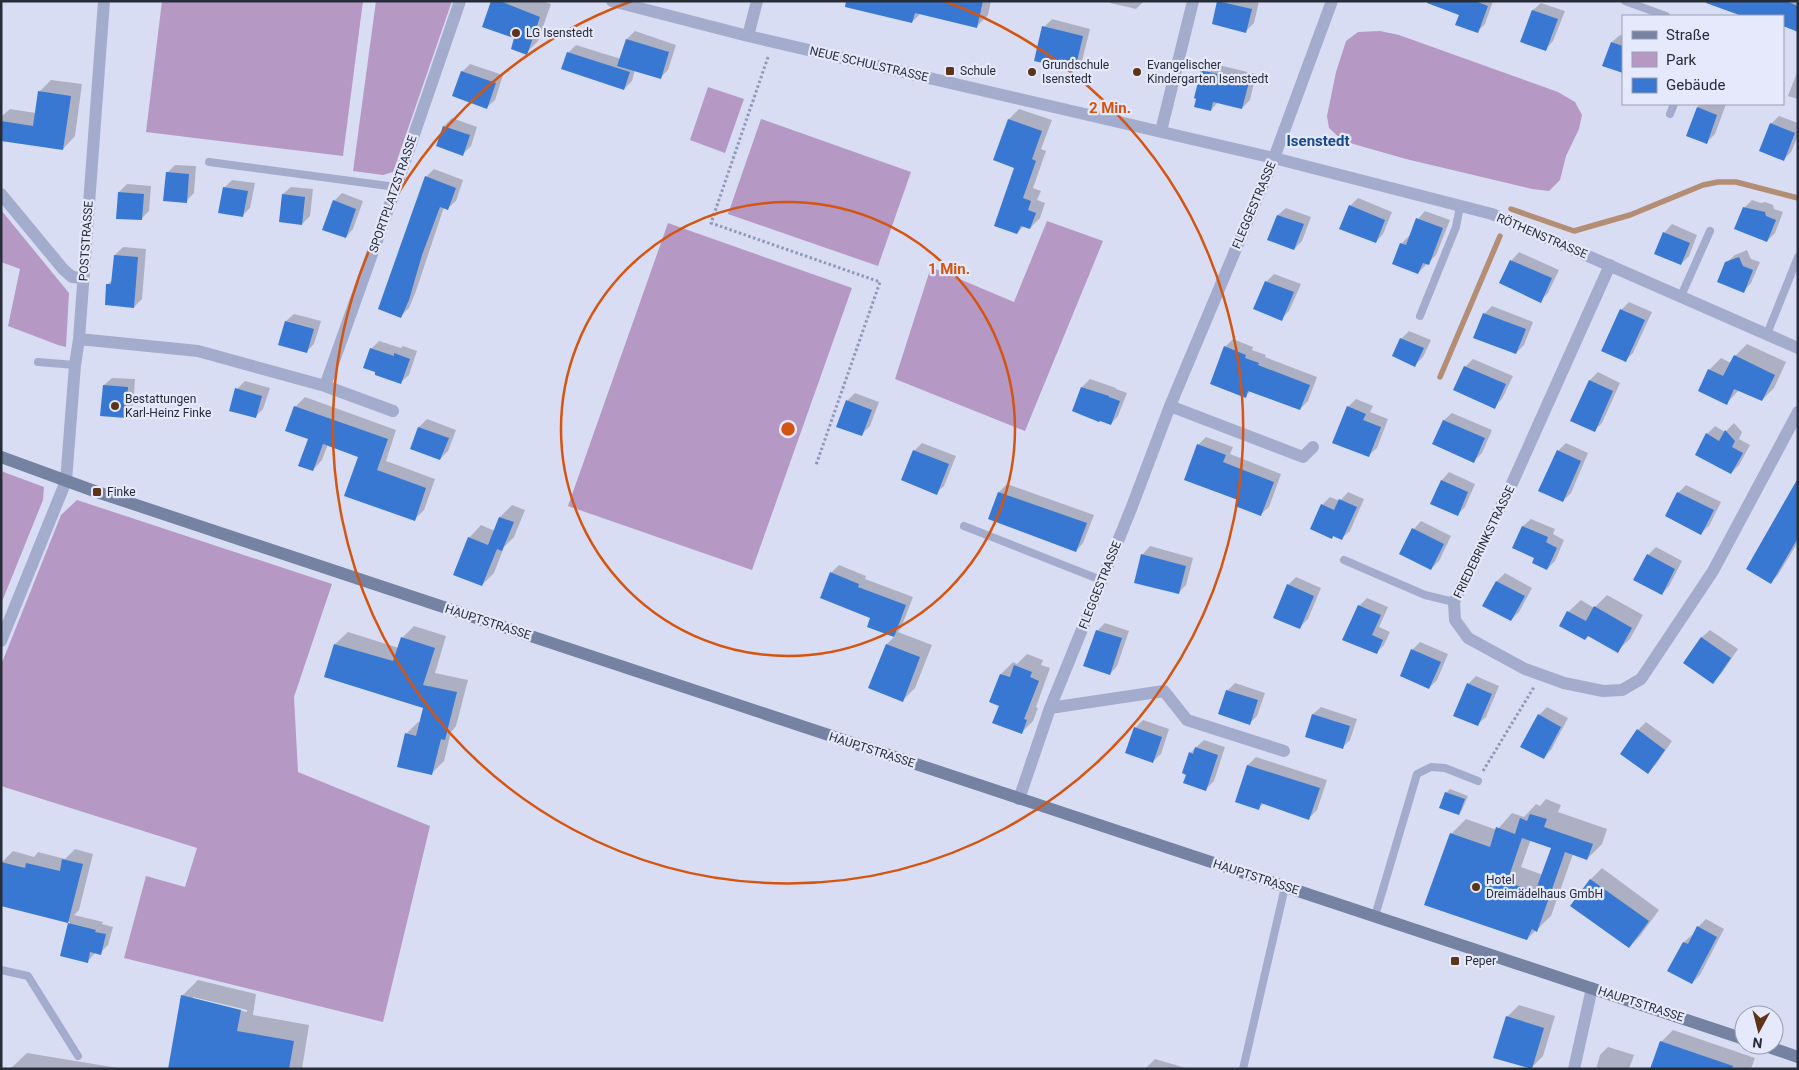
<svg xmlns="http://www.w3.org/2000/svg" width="1799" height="1070" viewBox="0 0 1799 1070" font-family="Roboto,sans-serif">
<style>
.green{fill:#b698c4}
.shadow{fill:#0003;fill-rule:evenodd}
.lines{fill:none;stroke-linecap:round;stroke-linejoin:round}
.stream{stroke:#b48d75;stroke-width:5.5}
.building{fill:#3978d2;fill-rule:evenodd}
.path{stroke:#8e98b9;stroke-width:3;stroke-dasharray:2.5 2.5;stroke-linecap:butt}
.service{stroke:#a4accd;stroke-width:8}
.minor{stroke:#a4accd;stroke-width:12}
.secondary{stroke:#7582a1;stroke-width:12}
.ring{fill:none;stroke:#d55410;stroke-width:2.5}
.poi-dot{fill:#5d3418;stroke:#e6e8fb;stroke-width:2}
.labels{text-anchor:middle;stroke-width:4.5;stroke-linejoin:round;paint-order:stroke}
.poi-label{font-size:12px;fill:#262c38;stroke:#e6e8fb;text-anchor:start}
.street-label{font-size:12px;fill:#262c38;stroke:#e6e8fb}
.quarter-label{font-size:15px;font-weight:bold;fill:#17498f;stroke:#e6e8fb}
.centre{fill:#d55410;stroke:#e6e8fb;stroke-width:2.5}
.ring-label{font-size:15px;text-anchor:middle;font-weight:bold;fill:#d55410;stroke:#e6e8fb;stroke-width:4.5;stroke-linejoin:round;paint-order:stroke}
</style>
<rect width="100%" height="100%" fill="#d9ddf4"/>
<path class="green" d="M162,1H363L343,156L146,132Z
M376,1H452L393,172L383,175L353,171Z
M1380,31L1399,35L1558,92L1575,102L1582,115L1579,129L1566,156L1560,180L1549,191L1532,189L1406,159L1343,141L1329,128L1327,116L1336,72L1346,41L1358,32Z
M708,87L744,99L725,153L690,140Z
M761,119L911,172L878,266L728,214Z
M1,210L69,293L66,347L58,345L8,326L20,269L1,262Z
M1047,221L1103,241L1025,431L895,379L931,267L1014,302Z
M668,223L852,288L752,570L568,506Z
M1,471L44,487L43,500L1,604Z
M77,500L332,584L294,697L298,772L430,826L383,1022L124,958L146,876L185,887L197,848L1,786V665L61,515Z"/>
<path class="shadow" d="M493,1H543L551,4L538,41L526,53Z
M850,1H991L988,15L977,26L921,13L912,22Z
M1110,1H1144L1136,9L1110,3Z
M1219,1H1259L1254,23L1246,31L1213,23Z
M1425,1H1493L1485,24L1478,31L1461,14Z
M1778,1H1798V26L1795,29L1783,25V16H1760L1751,13L1746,16L1722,8Z
M1541,3L1565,11L1553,41L1546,49L1533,10Z
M1052,19L1090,29L1082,61L1074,69L1044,27Z
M635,31L676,45L668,70L660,78L635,70L632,81L624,89L568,53L576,45L621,59L627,39Z
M1620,35L1623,36V72L1612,42Z
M1210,63L1256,74L1250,100L1242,108L1218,102L1211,110L1202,71Z
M470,64L503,75L495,100L487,107L462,72Z
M1798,70V99L1788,96Z
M51,80L82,84L75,136L63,149L1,140V117L10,109L36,113L39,92Z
M1699,104H1726L1715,134L1707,142L1688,136Z
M1019,109L1052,120L1041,149L1046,151L1033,188L1041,191L1037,200L1045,203L1040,218L1030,228L1024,226L1017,233L1016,167L994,159L1009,119Z
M1779,116L1798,123V136L1791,152L1784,159L1771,124Z
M452,118L477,127L471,146L463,154L444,126Z
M175,165L196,166L194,193L186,201L167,173Z
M434,169L463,180L456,201L448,208L444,207L416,291L409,308L401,316L426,177Z
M232,180L255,183L250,208L242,216L224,188Z
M127,184L151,186L149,211L141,219L119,192Z
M291,187L313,189L310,216L302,224L283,194Z
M342,193L363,201L353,229L346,237L334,201Z
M1358,198L1392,212L1383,234L1376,242L1350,206Z
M1752,200L1761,203L1765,202L1773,205L1774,209L1783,212L1775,233L1767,241L1744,208Z
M1286,208L1311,217L1302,241L1294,249L1278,215Z
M1425,211L1450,220L1436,255L1418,273L1401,244L1409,236H1411L1418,219Z
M1672,224L1697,235L1689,256L1681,264L1656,253L1665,232Z
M123,247L146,249L142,299L134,307L108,284L113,279L115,255Z
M1747,250L1751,259L1760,262L1751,283L1744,291L1726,263L1735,255Z
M1519,252L1559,270L1548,293L1540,301L1501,283L1512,260Z
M1274,274L1301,284L1289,311L1281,319L1266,282Z
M1629,302L1652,312L1633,353L1625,361L1621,310Z
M1492,306L1533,322L1524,345L1516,353L1484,314Z
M294,314L321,321L314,344L306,352L286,321Z
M1409,331L1431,340L1423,357L1415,365L1394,355L1402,338Z
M1233,339L1253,347L1252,350L1266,355L1265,357L1317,377L1308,401L1300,409L1251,391L1245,396L1225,347Z
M379,341L401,348L403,346L417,351L409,375L401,382L371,349Z
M1747,344L1786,362L1774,388L1762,400L1739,390L1726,404L1709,370L1721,358L1731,363L1735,356Z
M1473,359L1513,376L1502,399L1494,407L1465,367Z
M1598,372L1620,383L1602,423L1594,431L1572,421L1590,380Z
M112,378L135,379L133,408L125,416L104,385Z
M1090,379L1116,388V389L1127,393L1118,416L1111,424L1082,387Z
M245,381L270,388L263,409L255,417L237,389Z
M855,393L879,402L870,426L862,434L847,401Z
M305,397L396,430L386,461L435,479L424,510L414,520L360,457L328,444L322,460L313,470L309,438L295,407Z
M1356,399L1373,406L1370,412L1388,419L1377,448L1369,455L1348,407Z
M1452,413L1492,430L1482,453L1474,461L1434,444L1444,420Z
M427,419L456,430L448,451L440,459L411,448L419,427Z
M1734,423L1742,432L1739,439L1750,445L1739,465L1731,473L1707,434L1715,426L1725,432Z
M1206,437L1233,447L1230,454L1281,474L1269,507L1261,514L1198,445Z
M922,443L956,456L944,486L936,493L914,451Z
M1566,443L1588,453L1571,493L1563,501L1558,451Z
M1449,472L1475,484L1465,507L1457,515L1442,480Z
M1007,484L1094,515L1083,543L1076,551L990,518L999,492Z
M1686,485L1721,502L1709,526L1701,533L1666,516L1678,493Z
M1348,492L1364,499L1350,531L1342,538L1334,535L1331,538L1322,505L1330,497L1340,501Z
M512,505L525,510L514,537L504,547L494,573L482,585L469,538L481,525L495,531L500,517Z
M1531,519L1555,529L1553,534L1564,540L1555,561L1547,569L1536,558L1513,548L1523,526Z
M1421,521L1451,536L1439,561L1431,569L1414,529Z
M1795,538L1798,539V542L1778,575L1771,582Z
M1150,546L1193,558L1186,585L1178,593L1135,582L1143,554Z
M1656,547L1682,561L1669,586L1662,594L1648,555Z
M839,565L866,576L865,579L913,597L901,628L898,632L932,645L915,688L903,700L870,687L887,644L895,636L869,626L872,618L831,573Z
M1505,573L1532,588L1519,612L1511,620L1484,605L1497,581Z
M1296,577L1321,588L1308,619L1300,627L1288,585Z
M1607,595L1643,615L1630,639L1617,651L1568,612L1581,600L1594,608Z
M1367,598L1388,607L1379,627L1390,632L1384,645L1376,653L1359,606Z
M1105,623L1129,631L1117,666L1110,674L1097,631Z
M414,626L446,636L435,673L468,680L456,726L451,732L444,761L432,773L406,734L418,722H421L425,707L335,644L348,632L399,648L402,638Z
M1710,630L1738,649L1721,674L1713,682L1685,663L1702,637Z
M1420,642L1448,654L1437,680L1429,688L1401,676L1412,650Z
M1027,654L1043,660L1041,665L1050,668L1036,707L1038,708L1033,721L1021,733L1000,705L1001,674L1013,662L1017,664Z
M1476,676L1499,686L1486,717L1478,724L1468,684Z
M1235,683L1265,693L1257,716L1249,724L1227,691Z
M1321,707L1357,719L1350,740L1343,747L1313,714Z
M1547,707L1568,718L1551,750L1543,758L1539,715Z
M1143,720L1169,729L1161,754L1153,761L1135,728Z
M1646,722L1672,741L1656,764L1648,772L1638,730Z
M1204,740L1225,747L1214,781L1206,789L1187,774L1190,753Z
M1256,757L1327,780L1317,810L1309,818L1264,803L1258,809L1236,802L1248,765Z
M1450,789L1468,796L1462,810L1459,814L1446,793Z
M1546,799L1561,805L1558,812L1607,829L1602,844L1587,859L1573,854L1551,916L1527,939L1451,834L1466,819L1497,830L1512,813L1524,817L1536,804L1540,806ZM1531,839L1552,847L1543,875L1521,867Z
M75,849L93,854L79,910L74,915L103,922L102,924L113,927L108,945L100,953L96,952L87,962L62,955L70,922L1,905L2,862L13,851L34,857L38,852L65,859Z
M1602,868L1659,910L1640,936L1629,947L1572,906L1591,879Z
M1706,919L1724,929L1700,975L1692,983L1684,942L1692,935H1694L1698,927Z
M198,980L256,994L253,1015L309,1025L302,1069H170L182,996ZM193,997L247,1010V1012L193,999Z
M1519,1005L1555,1016L1543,1056L1531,1068L1507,1017Z
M1673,1030L1755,1058L1751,1069H1651L1661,1042Z
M1608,1047L1634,1055L1629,1069H1596L1600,1055Z
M27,1053L124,1069H10Z
M1155,1059L1189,1069H1145Z"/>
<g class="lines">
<path class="stream" d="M1511,209L1574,231L1630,215L1703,185L1718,182H1736L1798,198
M1440,377L1500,236"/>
</g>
<path class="building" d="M491,1H500L540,17L527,55L511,49L514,38L482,27Z
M846,1H983L977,28L915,13L912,23L845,7Z
M1217,1L1252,9L1246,33L1212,24Z
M1428,1H1475L1488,6L1478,33L1455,25L1459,15L1427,3Z
M1707,1H1786L1798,6V32L1783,26V16H1742L1706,3Z
M1532,10L1558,19L1546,51L1520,42Z
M1042,26L1083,36L1075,70L1034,61Z
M626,39L669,52L661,79L617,66Z
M1611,42L1623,46V73L1602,66Z
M567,52L630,72L624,90L561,69Z
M1201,70L1249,82L1242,109L1213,102L1211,111L1194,107L1196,99L1194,98Z
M461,71L496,83L487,109L452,96Z
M38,91L71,96L63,150L1,141V121L33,126Z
M1697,107L1717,115L1707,144L1686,136Z
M1008,119L1042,131L1032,159L1036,161L1023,198L1031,201L1028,210L1036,213L1030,229L1021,226L1017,234L994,226L1014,168L993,160Z
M1770,123L1795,133L1784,161L1759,151Z
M443,126L470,135L463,156L436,146Z
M166,172L189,174L187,203L163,201Z
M425,176L456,188L448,210L440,207L422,255L409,300L401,318L378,309Z
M223,187L248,191L243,217L218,213Z
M118,192L144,194L142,220L116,219Z
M282,194L305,197L302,225L279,222Z
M333,200L356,209L346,238L322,230Z
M1349,205L1385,220L1376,243L1339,229Z
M1743,207L1765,212L1766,216L1776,220L1767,242L1734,229Z
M1277,215L1304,224L1294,250L1267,240Z
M1416,218L1443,228L1429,265L1423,263L1418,274L1392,264L1400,243L1406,245Z
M1663,232L1690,243L1681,265L1654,254Z
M114,255L138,257L134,308L105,305L106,284H111Z
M1739,257L1743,266L1753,270L1744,293L1717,282L1725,262Z
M1510,260L1552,278L1541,303L1499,283Z
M1265,281L1294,292L1282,321L1253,309Z
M1620,309L1645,320L1626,362L1601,351Z
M1483,313L1526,329L1516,354L1473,338Z
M285,321L314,329L307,353L278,345Z
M1400,338L1424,348L1415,367L1392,356Z
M1224,346L1246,355L1245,358L1259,363L1258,365L1310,385L1300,410L1248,391L1246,398L1210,384Z
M370,348L394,356V353L410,359L401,384L375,375V372L363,368Z
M1734,355L1775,375L1762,401L1734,389L1727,405L1698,391L1708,369L1723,376Z
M1464,366L1506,384L1495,409L1453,390Z
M1589,380L1613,391L1595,432L1570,421Z
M103,385L128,387L126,418L100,416Z
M1081,387L1109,396V397L1120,401L1111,425L1100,421L1099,422L1072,411Z
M235,388L262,396L256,418L229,411Z
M846,400L872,410L862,436L836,427Z
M294,406L388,439L377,470L426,488L415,521L344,496L358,457L323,444L313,471L298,466L308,439L285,431Z
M1347,406L1366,414L1363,420L1381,427L1369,457L1332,443Z
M1443,420L1485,438L1474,463L1432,444Z
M418,427L449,438L440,460L410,449Z
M1725,430L1735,441L1732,447L1743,453L1731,474L1695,455L1706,433L1719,441Z
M1197,444L1226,455L1223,462L1274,482L1261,516L1235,506L1238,500L1184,480Z
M913,450L949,464L937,495L901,480Z
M1557,450L1581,461L1563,502L1538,491Z
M1798,478V538L1771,584L1746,569Z
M1441,480L1468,492L1458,516L1430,504Z
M998,492L1087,523L1076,552L988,519Z
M1677,492L1714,510L1701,535L1665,516Z
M1339,499L1357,507L1342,540L1333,536L1332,539L1310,529L1321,504L1334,510Z
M499,517L514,522L502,551L497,549L482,586L453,575L468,537L488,545Z
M1522,526L1548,537L1546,542L1557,548L1547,570L1532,563L1534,558L1512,548Z
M1412,528L1444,544L1431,570L1399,554Z
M1141,554L1186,566L1179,594L1134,583Z
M1647,554L1675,569L1662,595L1633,580Z
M830,572L859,584L858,587L906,605L894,637L867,627L870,618L820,598Z
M1496,581L1525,596L1511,621L1482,606Z
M1287,584L1314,596L1300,629L1273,618Z
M1358,605L1381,615L1372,635L1383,640L1377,654L1342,640Z
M1594,606L1632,628L1618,653L1588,636L1585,640L1559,626L1567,611L1586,621Z
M1096,630L1122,638L1110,675L1083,666Z
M401,637L435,648L423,685L457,692L445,740L441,739L432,775L397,767L405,733L416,736L423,708L324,677L334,644L393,661Z
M1701,637L1731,658L1713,684L1683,663Z
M886,644L920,657L903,702L868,688Z
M1411,649L1441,662L1429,689L1400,676Z
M1014,665L1032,672L1030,677L1039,681L1024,719L1027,720L1022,734L992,723L999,706L989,702L1000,674L1010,677Z
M1467,683L1492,694L1478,726L1453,716Z
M1226,690L1258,700L1250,725L1218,714Z
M1312,714L1350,726L1343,749L1305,737Z
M1538,714L1561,727L1544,759L1520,747Z
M1134,727L1162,737L1153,763L1125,753Z
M1637,729L1665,750L1648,774L1620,754Z
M1195,747L1218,755L1206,791L1183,783L1186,775L1182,773L1189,752L1193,754Z
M1247,765L1320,788L1309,820L1261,803L1259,810L1235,802Z
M1445,792L1465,799L1459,815L1439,808Z
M1530,814L1547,819L1544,827L1593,844L1587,860L1565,852L1537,932L1532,929L1527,940L1424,905L1450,833L1490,847L1496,827L1515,834L1520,818L1527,821ZM1522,838L1551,848L1535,892L1507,882Z
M62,859L83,864L68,923L1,906V862L25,868L26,863L60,871Z
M1590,879L1649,921L1629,948L1570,906Z
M68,923L96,930L95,932L106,934L101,955L90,952L88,963L60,956Z
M1697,926L1717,937L1692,984L1667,971L1683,942L1688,944Z
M181,995L241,1010L237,1031L294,1041L289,1069H168Z
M1506,1016L1544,1028L1532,1069L1493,1058Z
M1660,1041L1733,1066L1732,1069H1650Z"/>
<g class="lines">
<path class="path" d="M768,57L711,223L880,282L816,465
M1483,771L1534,687"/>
<path class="service" d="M1625,1L1666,16
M1670,114L1674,104
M209,162L396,187
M1681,296L1710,231
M1420,316L1456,227L1460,206
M1767,334L1798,257
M38,362L75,365
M964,526L1101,580
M1344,560L1425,595L1454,602
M1375,916L1417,774L1431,767L1445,768L1478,781
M1,970L28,976L78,1056
M1243,1069L1285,887"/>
<path class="minor" d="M612,1L748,36L1274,158L1492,214L1798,348
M748,36L757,1
M1161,131L1193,1
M1,194L63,269L72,277L83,278
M1610,265L1510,488L1454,602L1455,620L1468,638L1525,669L1564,683L1603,691L1622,690L1641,679L1713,571L1798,412
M79,339L198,351L325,386L393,411
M325,386L396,187L460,1
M1170,406L1303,457L1313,447
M1,641L66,481L75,365L79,339L104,1
M1050,708L1164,691L1187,720L1284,751
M1019,799L1050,708L1131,509L1170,406L1274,158L1332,1
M1574,1069L1592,988"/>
<path class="secondary" d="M1,457L97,492L1744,1039
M1763,1045L1798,1057"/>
</g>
<g class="ring">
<circle cx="788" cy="429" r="227"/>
<path d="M944 1A455 455 0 1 1 632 1"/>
</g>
<g class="poi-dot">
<circle cx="516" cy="33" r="5"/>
<rect x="945" y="66" width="10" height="10" rx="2.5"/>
<circle cx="1032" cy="72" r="5"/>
<circle cx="1137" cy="72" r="5"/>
<circle cx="115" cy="406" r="5"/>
<rect x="92" y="487" width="10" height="10" rx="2.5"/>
<circle cx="1476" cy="887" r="5"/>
<rect x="1450" y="956" width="10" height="10" rx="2.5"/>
</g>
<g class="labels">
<g class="poi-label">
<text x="526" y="37">LG Isenstedt</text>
<text x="1042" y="69">Grundschule<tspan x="1042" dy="14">Isenstedt</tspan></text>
<text x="1147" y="69">Evangelischer<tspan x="1147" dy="14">Kindergarten Isenstedt</tspan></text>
<text x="960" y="75">Schule</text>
<text x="125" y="403">Bestattungen<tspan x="125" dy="14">Karl-Heinz Finke</tspan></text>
<text x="107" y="496">Finke</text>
<text x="1486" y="884">Hotel<tspan x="1486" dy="14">Dreimädelhaus GmbH</tspan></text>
<text x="1465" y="965">Peper</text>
</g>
<g class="street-label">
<text transform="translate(869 64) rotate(13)" y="4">NEUE SCHULSTRASSE</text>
<text transform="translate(393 194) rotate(-71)" y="4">SPORTPLATZSTRASSE</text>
<text transform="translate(1254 205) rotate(-67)" y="4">FLEGGESTRASSE</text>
<text transform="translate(1542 236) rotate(23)" y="4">RÖTHENSTRASSE</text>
<text transform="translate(86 241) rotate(-86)" y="4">POSTSTRASSE</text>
<text transform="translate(1484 542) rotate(-64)" y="4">FRIEDEBRINKSTRASSE</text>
<text transform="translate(1100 585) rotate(-68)" y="4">FLEGGESTRASSE</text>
<text transform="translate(488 622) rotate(18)" y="4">HAUPTSTRASSE</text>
<text transform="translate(872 750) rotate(18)" y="4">HAUPTSTRASSE</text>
<text transform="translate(1256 877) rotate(18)" y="4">HAUPTSTRASSE</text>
<text transform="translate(1641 1004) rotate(18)" y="4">HAUPTSTRASSE</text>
</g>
<g class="quarter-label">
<text x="1318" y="146">Isenstedt</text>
</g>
</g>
<circle cx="788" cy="429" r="8" class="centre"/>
<g class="ring-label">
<text x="1110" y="113">2 Min.</text>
<text x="949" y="274">1 Min.</text>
</g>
<rect width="1799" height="1070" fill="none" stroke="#262c38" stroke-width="5"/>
<rect x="1622" y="15" width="162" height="90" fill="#e6e8fb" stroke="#999dad"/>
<rect x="1632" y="31" width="25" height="8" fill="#7582a1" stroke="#999dad"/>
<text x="1666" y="40" font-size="15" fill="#262c38">Straße</text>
<rect x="1632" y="52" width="25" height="15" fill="#b698c4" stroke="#999dad"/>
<text x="1666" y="65" font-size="15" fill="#262c38">Park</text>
<rect x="1632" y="78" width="25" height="15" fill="#3978d2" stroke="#999dad"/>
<text x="1666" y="90" font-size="15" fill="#262c38">Gebäude</text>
<g transform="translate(1759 1030) rotate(187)"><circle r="24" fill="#e6e8fb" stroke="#999dad"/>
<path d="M0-4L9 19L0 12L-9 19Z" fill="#5d3418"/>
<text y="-8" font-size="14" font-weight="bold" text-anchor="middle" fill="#262c38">N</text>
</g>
</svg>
